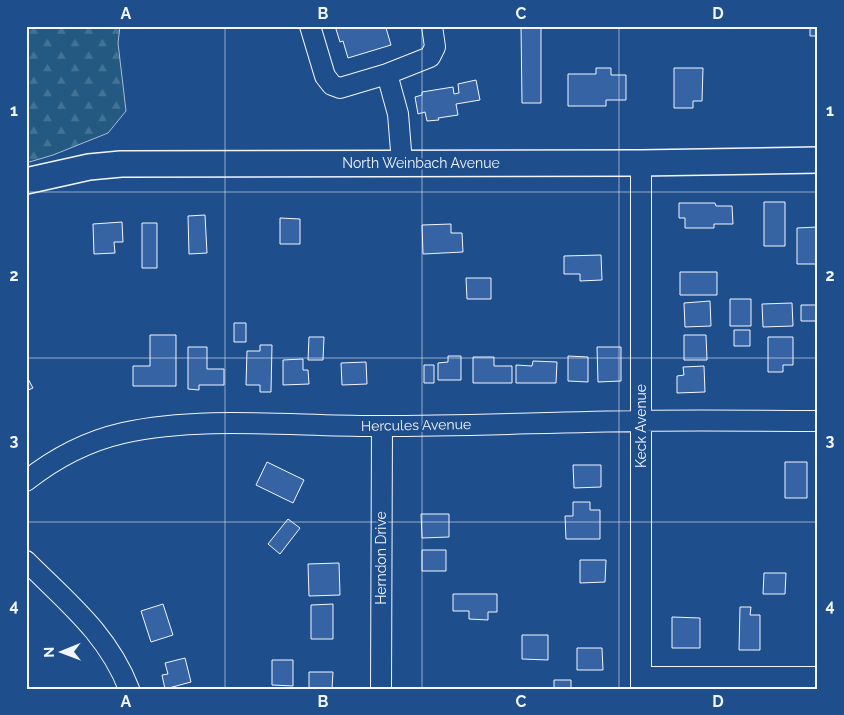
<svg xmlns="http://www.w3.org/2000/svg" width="844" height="715" viewBox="0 0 844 715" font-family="Raleway,sans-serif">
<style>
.forest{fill:url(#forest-firs);stroke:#a8bbd7}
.building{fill:#3563a3;stroke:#f2f6ff}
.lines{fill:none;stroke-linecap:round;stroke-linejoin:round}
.minor-casing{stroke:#f2f6ff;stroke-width:22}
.major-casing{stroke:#f2f6ff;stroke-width:28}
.minor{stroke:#1f4e8c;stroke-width:20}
.major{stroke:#1f4e8c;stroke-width:25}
.grid{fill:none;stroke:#f2f6ff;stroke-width:1;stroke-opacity:0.55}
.labels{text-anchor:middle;stroke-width:4;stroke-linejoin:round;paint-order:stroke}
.street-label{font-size:14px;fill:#f2f6ff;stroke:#1f4e8c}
.neatline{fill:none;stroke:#f2f6ff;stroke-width:2}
.grid-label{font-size:16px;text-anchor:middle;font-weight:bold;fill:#f2f6ff}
</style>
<defs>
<pattern id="forest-firs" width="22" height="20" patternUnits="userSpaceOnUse" patternTransform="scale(1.25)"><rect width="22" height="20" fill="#245a82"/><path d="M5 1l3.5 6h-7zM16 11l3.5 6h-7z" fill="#447295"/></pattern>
</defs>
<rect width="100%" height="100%" fill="#1f4e8c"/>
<path class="forest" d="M26,26H120L118,43L126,111L108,133L53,155L26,163Z"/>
<path class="building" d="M335,26H391L386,28L391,45L348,58L343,41L340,42Z
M521,26H541V103H522Z
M810,26H818V36H810Z
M596,68H611V75H626V100H606V106H568V74H596Z
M674,68H703L702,101H693V108H674Z
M476,80L480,100L456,104L458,115L438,118L439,120L427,121L425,112L418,114L415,97L422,95V92L453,87L454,94L459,93L458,84Z
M764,202H785V246H764Z
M679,203H715L716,206H732L733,224H714V228H685V218H679Z
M205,215L207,253L189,254L188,216Z
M280,218L300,219V244H280Z
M122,222L123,242H114L115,253L94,254L93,224Z
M142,223H157V268H142Z
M451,224V233H462L463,252L423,254L422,225Z
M818,227V264H797V228Z
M601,255L602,280L580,281V274H564V256Z
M680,272H717V295H680Z
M466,278H491V299H467Z
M730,299H751V326H730Z
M710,301L711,326L685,327L684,303Z
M792,303L793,326L763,327L762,304Z
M801,305H818V321H801Z
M234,323H246V342H234Z
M734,330H750V346H734Z
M150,335H176V386H133V366H150Z
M684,335H706L707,360H684Z
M309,337H324L323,360H308Z
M768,337H793V365H783V372H768Z
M260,345H272L271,392H260V385H246L247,351H260Z
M188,347H207V369H224V385H199V390L188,389Z
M597,347H621V381L598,382Z
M448,356H461V380H438V363L448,362Z
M568,356L588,357V382L568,381Z
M473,357H494V366H512V383H473Z
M303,359V370H308L309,384L283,385V360Z
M533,361L557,362L556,383H516V365L532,366Z
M366,362L367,384L342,385L341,363Z
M424,365H434V383H424Z
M704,366L705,392L677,393V376L684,375L683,367Z
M26,375L33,388L26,391Z
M267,462L304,480L293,503L256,485Z
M785,462H807V498H785Z
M573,465H601V487L574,488Z
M573,502H590V510H600V539H566L565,516H573Z
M421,514H449V537L422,538Z
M288,519L300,528L280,554L268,544Z
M422,550H446V571H422Z
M580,560H606L605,582L580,583Z
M339,563L340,595L309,596L308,564Z
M764,573H786L785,594H763Z
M453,594H497V612H488V620L469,619V611H453Z
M163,604L173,635L151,642L141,611Z
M333,604V639H311V605Z
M740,607H751L750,615H760V650H739Z
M672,617L700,618V648H672Z
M522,635H548V660L522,659Z
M577,648H602L603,670H577Z
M185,658L191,682L165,689L162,675L168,674L165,663Z
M272,660H293V686L272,685Z
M309,672H333L332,689H309Z
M554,680H571V689H554Z"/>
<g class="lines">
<g class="minor-casing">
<path id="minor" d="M310,26L325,76L332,85L340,88L387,74L430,57L435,47L432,26
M387,74L398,114L402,163
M26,481C55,458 88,441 123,433C205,415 298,427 381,426C468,426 554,422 640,421C699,420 758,421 818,421
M26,561C66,601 108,634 129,689
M641,677H818
M381,689L382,426
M641,689V163"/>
</g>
<g class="major-casing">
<path id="major" d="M26,181L89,167L121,164L641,163L818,160"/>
</g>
<use href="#minor" class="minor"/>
<use href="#major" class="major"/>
</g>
<path class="grid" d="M225,26V689M422,26V689M619,26V689M26,192H818M26,358H818M26,522H818"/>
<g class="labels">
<g class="street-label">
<text x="421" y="168">North Weinbach Avenue</text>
<text transform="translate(416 425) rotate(-1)" y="5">Hercules Avenue</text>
<text transform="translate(641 426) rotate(-90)" y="5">Keck Avenue</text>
<text transform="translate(381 558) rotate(-90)" y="5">Herndon Drive</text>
</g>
</g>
<rect width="844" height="715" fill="none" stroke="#1f4e8c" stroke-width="55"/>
<g transform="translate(62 652) rotate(269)" stroke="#1f4e8c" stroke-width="4" paint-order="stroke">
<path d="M0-4L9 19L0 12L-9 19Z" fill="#f2f6ff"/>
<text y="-8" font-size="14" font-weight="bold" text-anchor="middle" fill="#f2f6ff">N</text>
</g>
<rect x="28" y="28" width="788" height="660" class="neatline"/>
<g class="grid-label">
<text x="126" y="19">A</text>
<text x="323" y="19">B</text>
<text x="521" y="19">C</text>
<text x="718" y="19">D</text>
<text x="14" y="116">1</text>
<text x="830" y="116">1</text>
<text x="14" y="281">2</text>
<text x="830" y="281">2</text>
<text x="14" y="446">3</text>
<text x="830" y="446">3</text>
<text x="14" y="611">4</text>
<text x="830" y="611">4</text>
<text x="126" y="707">A</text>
<text x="323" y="707">B</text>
<text x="521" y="707">C</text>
<text x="718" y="707">D</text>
</g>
</svg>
